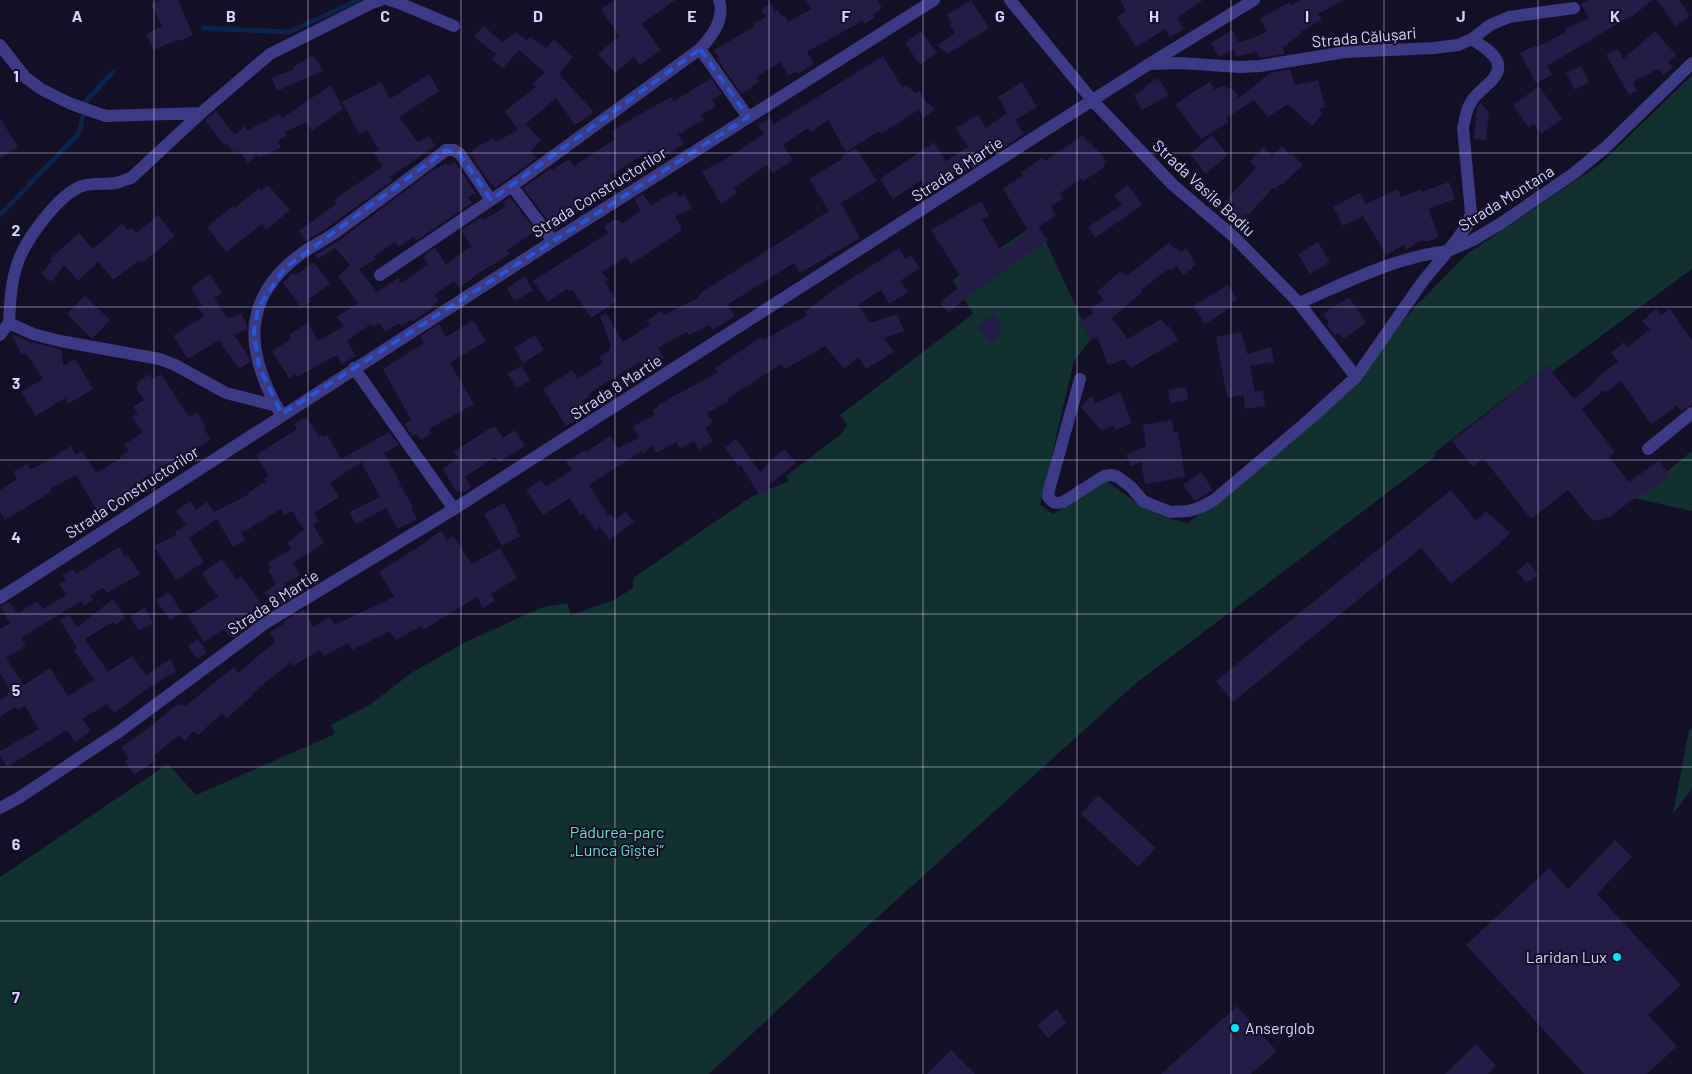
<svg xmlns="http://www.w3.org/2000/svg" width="1692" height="1074" viewBox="0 0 1692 1074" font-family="Barlow,sans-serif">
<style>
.green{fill:#12302f}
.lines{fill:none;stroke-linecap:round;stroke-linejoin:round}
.stream{stroke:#0c2248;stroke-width:5}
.building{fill:#241b47}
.minor{stroke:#3d3a85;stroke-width:12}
.marked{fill:none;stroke:#2655da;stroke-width:4;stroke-dasharray:10 6;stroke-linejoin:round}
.grid{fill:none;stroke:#d9d4ff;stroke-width:1;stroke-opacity:0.55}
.poi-dot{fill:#00e5ff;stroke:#130f26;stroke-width:2}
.labels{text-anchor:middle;stroke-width:4;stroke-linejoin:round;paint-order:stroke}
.street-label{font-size:16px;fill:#d9d4ff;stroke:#130f26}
.park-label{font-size:16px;fill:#5fe0c0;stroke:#130f26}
.poi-label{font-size:16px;fill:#d9d4ff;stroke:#130f26;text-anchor:end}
.grid-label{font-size:16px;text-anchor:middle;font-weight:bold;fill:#d9d4ff;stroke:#130f26;stroke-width:4;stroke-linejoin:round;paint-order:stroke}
</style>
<rect width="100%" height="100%" fill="#130f26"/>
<path class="green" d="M1692,75V269L1552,372L1547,366L1434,453L1436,456L1135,684L859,934L709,1074H0V877L168,764L196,795L335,734L331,725L371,704L411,673L464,643L540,608L567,603L571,615L614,600L633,588V578L751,497L789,481L786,476L840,435L847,425L840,415L973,314L953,280L1037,223L1091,339L1074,361L1040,505L1053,514L1106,481L1140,505L1164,517L1188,523L1350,383L1414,308L1467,254L1600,164Z
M1692,451V511L1634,498Z
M1692,728V789L1673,814L1689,730Z"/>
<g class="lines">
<path class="stream" d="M204,28L289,32L359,0
M86,101L113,72
M0,215L79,133L83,116"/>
</g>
<path class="building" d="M160,0H178L193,35L179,41L178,40L167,44L154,50L146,34L162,26L151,4Z
M614,0H675L642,24L661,50L640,65L634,57L615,73L598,54L619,36L601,9Z
M806,0H877L882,8L873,14L875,17L865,24L862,21L807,52L814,64L798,74L796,71L789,76L780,62L756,77L759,82L741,94L717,59L719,58L714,50L755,26L753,24L766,17L761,10L771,3L776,11L778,10L782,17L785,16L788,22L811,9Z
M971,0L989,28L948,54L937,45L955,33L949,24L952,23L947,15Z
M1120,0H1203L1177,18L1184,29L1170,37L1165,29L1136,47L1117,17L1126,11Z
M1300,0H1343L1318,14L1322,19L1301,32L1302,33L1283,48L1285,54L1259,58L1256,52L1236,57L1234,49L1219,57L1211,43L1232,30L1239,42L1254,38L1267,31L1260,19L1290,2L1292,5Z
M1589,0H1653L1630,18L1629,17L1547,66L1552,75L1536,83L1520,53L1536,45L1537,47L1553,39L1566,32L1565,29L1589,18L1581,4Z
M1657,0H1679L1690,16L1675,26Z
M483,26L503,42L516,32L527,41L530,37L546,48L554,39L573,57L559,74L594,112L575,125L556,98L520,129L526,125L541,140L531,151L536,159L495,188L493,184L491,185L470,154L473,152L472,150L493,138L495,142L518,130L505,111L536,87L533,83L545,73L519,50L503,68L492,59L496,54L474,37Z
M921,31L937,53L920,65L905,43Z
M1655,31L1676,55L1668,62L1673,67L1664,75L1658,69L1633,82L1637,91L1629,95L1606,55L1618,49L1623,59Z
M313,55L316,60L317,59L323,71L277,91L272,78L294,69L293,67Z
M883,56L903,88L906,85L916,93L919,91L927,103L935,109L924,118L918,110L881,134L879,131L846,152L828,120L811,132L808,128L783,145L793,160L773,173L767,165L734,188L737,193L721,204L702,172L732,155L764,134L758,125L770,118L774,124Z
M1581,66L1589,82L1575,90L1566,73Z
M1290,69L1295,85L1318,80L1325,107L1320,109L1322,115L1312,126L1288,104L1268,117L1254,100L1226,118L1229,122L1201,139L1175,105L1193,92L1210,82L1215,90L1222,86L1226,87L1234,90L1239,98L1270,73Z
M429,74L439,91L399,117L418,142L429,136L435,146L390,177L392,181L359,205L327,228L306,241L299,231L336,204L334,200L383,166L374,153L379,150L367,130L359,134L342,102L381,82L390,99Z
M711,78L722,94L712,100L716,106L701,115L704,119L678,135L684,144L657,161L650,150L610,176L618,186L593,204L590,200L558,220L561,226L555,230L523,188L551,168L552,170L569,159L574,166L615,139L611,133L628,121L671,97L674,101Z
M1158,78L1169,95L1142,110L1134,95L1146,88L1145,86Z
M1022,82L1037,107L1015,120L1024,134L1005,147L1000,140L978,154L982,161L960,175L958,172L929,191L922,180L893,199L880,179L934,142L946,161L968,147L956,128L978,115L986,128L1007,113L998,97Z
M331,85L343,109L312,131L306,122L285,132L287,136L278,140L281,148L260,157L258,154L248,163L239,151L235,154L227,143L224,145L205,120L216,111L235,135L245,126L248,130L280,114L282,118Z
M1539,86L1562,119L1541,134L1534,124L1529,128L1513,105Z
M1480,103L1489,112L1486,140L1474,139L1477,108Z
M0,118L18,147L0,158Z
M1083,135L1090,144L1091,143L1095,149L1097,148L1107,162L1103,164L1105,167L1083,181L1081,179L1060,193L1063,198L1051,206L1056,215L1038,227L1048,240L965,298L949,313L940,303L960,286L957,282L962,279L931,230L981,201L989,215L982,220L1001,251L1029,232L1003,189L1023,175L1021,172L1043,157L1045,161Z
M1212,135L1228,155L1206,174L1190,154Z
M1282,146L1290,155L1292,153L1303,165L1282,185L1281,184L1275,189L1274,187L1247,216L1245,214L1237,225L1226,217L1235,205L1228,198L1256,168L1250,161L1264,147L1272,156Z
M856,148L877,181L841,203L860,238L800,273L794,263L770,278L727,305L735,316L713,330L710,325L689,335L687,332L658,348L664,358L645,370L640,362L588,394L590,396L581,402L588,412L566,426L543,389L572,370L578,378L603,363L599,357L610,350L609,348L611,346L600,316L606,313L623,342L650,325L647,321L661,311L664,315L698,298V297L702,292L829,211L809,179L842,159L841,157Z
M455,162L476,193L468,197L472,203L416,241L414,237L398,247L395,242L374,256L376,259L359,269L377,292L398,278L401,283L428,265L423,256L435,247L446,265L471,246L461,230L481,217L484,220L505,207L503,202L510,197L536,231L507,250L510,254L474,276V277L459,288L454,281L434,295L439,301L431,307L432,309L412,322L411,320L401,326L399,323L385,332L379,323L374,327L371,324L347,341L356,356L342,364L337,355L297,377L296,374L289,378L272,351L291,339L289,335L308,323L318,341L344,326L337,317L358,303L338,277L350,265L335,248L318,259L315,255L341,239L430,172L447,163L448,166Z
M1449,182L1455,199L1428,209L1439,237L1430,241H1419L1406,250L1404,245L1386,255L1363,216L1343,226L1333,207L1360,193L1366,204L1398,189L1401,197L1421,189L1422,192Z
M268,185L290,210L266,230L262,224L226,252L207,227L233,206L235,208L259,188L260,191Z
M1128,185L1142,205L1095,238L1088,227L1122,205L1114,195Z
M676,191L679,197L684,194L692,208L675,217L681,226V231L631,264L626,257L602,272L608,280L605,282L617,301L591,318L572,289L569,292L567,289L548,302L533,281L608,233L604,226L614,220H619L621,224L641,211L634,199L643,194L651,205Z
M158,215L175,236L142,263L139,260L113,280L98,262L78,281L64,265L51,282L41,274L52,261L50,259L79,233L93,249L122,224L128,230L131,227L136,233Z
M1318,242L1330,262L1310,274L1298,254Z
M1169,243L1176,249L1178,248L1181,252L1186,249L1194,259L1192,260L1196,265L1183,275L1177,266L1170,271L1169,269L1141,290L1142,292L1112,318L1128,339L1161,319L1167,327L1169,326L1178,340L1131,368L1125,359L1108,365L1097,337L1091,340L1080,322L1093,313L1090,308L1104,300L1097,292L1118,273L1122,272L1126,276Z
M899,248L906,259L911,255L920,268L900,281L908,292L889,304L881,290L858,305L870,323L897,314L904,331L884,338L894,352L866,369L859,357L844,369L825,346L785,369L781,364L727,399L728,402L707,413L713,422L705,428L713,441L699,450L694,441L680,449L676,442L656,453L652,445L643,454L642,451L589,485L608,515L611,514L615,520L626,512L634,522L609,540L600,527L595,530L583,513L580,515L570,498L543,515L526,490L541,480L546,487L572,470L566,462L585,450L586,452L610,436L618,448L639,438L633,426L655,415L652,410L658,407V405L718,372L715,368L761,337L764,340L807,315L805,312L838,287Z
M314,262L330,284L309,299L311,302L301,308L283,283L293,272L295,275Z
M210,274L222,293L214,298L228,319L241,313L247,325V329L234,335L249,357L250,362L239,369L219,340L188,359L173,336L204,316L198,308L202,306L191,288Z
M525,276L533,291L514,301L507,288Z
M1228,285L1237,299L1231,303L1233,306L1205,324L1193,306Z
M85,296L110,320L92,339L67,314Z
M1349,297L1366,323L1343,339L1339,333L1335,336L1326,324L1329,323L1323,314Z
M1656,309L1661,315L1670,309L1692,340V405L1681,411L1677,406L1651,424L1621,381L1606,392L1604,390L1582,409L1615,452L1609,457L1629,482L1659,460L1670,475L1643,495L1641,493L1610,517L1593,521L1568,490L1531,519L1483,458L1473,467L1452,441L1547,366L1574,399L1597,380L1596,378L1618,362L1611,353L1624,342L1628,347L1650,329L1642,321Z
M994,314L1002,324L997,329L1001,334L991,343L977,327Z
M473,320L486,341L450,363L474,404L429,429L432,433L421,440L416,434L412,436L404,424L411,420L383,369L424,343L420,336L439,324L446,337Z
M1241,332L1247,354L1271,347L1274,362L1250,366L1255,392L1263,390L1265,406L1245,409L1244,395L1227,398L1216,337Z
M11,334L29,341L31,344L33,342L62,350L63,366L75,359L93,389L68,404L65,398L36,416L21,392L43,379L26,353L22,355Z
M535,335L544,350L523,363L514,348Z
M521,366L530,380L517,388L507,374Z
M150,374L153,379L161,374L189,417L197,412L206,427L204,429L211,439L189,454L192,459L169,471L165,464L133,486L138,492L99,514L76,475L50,489L51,492L5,520L0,512V490L17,479L13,472L27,464L30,469L36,467L71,446L76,455L82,451L96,473L121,458L120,457L129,451L124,445L142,432L132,417L138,414L133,407L144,400L136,388L138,386L136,383Z
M1186,387L1188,400L1170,403L1168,390Z
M1120,392L1132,423L1115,430L1113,425L1102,431L1081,407V406L1091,396L1096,403Z
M306,417L319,436L322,434L323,437L327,435L341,459L389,432L399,445L384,453L400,482L399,483L413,507H411L417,519L398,529L386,508L356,524L349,512L380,497L361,462L330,483L339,497L314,513L319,521L313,525L324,543L293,563L300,575L284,584L294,596L275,608L264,593L276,584L268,570L271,568L268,563L291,549L288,542L304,530L292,511L284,515L281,509L251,527L252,528L241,532L245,540L233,547L217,519L189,538L204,562L176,580L154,546L176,535L175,532L186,525L176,511L190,501L196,510L207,502L214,512L249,494L248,493L266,481L264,479L269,476L256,455L297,429L294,424Z
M1172,420L1174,433L1178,432L1185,477L1145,484L1141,462L1131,466L1126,455L1146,446L1143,425Z
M492,427L493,428L496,427L503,438L515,430L525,446L499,462L495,457L465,477L471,488L464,492L456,491L443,469L458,458L453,452Z
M736,439L760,472L774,458L784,449L796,463L769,485L771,489L760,496L741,465L738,466L725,448Z
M1201,472L1213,490L1195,501L1183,485Z
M1451,490L1476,521L1486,511L1510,533L1497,546L1451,584L1421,548L1233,702L1216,681Z
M504,503L518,529L516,530L520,536L502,546L484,514Z
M441,531L447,540L453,536L472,564L500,548L517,578L491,594L495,601L483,608L477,597L423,630L421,626L396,640L390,631L352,650L348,643L324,656L320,650L293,666L291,662L252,694L253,695L227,718L222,713L198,735L194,731L184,741L179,735L153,756L156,760L134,775L125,761L129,759L121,747L141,734L179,703L181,706L183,704L185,706L234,667L238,673L275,642L270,632L285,623L284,621L304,609L313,627L330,617L334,625L394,597L379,572L423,544Z
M119,547L125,557L128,555L140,574L107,593L103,588L90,596L93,600L84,606L81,601L21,638L26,646L6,658L24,685L50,668L68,696L94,680L74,650L77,648L60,620L69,615L77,627L113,599L125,618L115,625L113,622L85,639L108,672L132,656L146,675L170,659L176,671L147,689L114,713L107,704L82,719L91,731L75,742L67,730L7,767L0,756V751L39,729L25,706L18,710L15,707L0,717V700L11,692L0,673V629L10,623L0,606L9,602L18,613L37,601L43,609L66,595L59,584L66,580L63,575L73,569L76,574Z
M222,559L237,580L241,577L246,582L261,604L243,616L248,624L230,637L224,629L204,642L188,616L218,597L202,573Z
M1528,562L1538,575L1526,583L1517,571Z
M169,592L182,612L170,620L156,600Z
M145,607L153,623L139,631L130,617Z
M198,639L207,653L197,659L188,646Z
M1098,795L1156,848L1138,867L1081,814Z
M1615,840L1632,857L1597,894L1681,985L1648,1015L1677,1046L1647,1074H1584L1466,945L1549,868L1568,889Z
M1237,1006L1277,1051L1251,1074H1161Z
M1057,1009L1066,1023L1048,1038L1037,1025Z
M1476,1044L1496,1066L1488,1074H1445Z
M951,1050L975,1074H927Z"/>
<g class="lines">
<path class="minor" d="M389,0L399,3L454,26
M1010,0L1093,101L1173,185L1233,236L1299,303L1356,377
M0,45L25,77L41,89L69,103L91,111L106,116L201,113
M700,49L748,117
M1151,64L1179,63L1240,67L1260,66L1345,52L1434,48L1458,45L1472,39L1490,25L1509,17L1574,8
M512,186L553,241
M380,275L512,186L700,49C713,35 725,19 719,0
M1299,303C1348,282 1395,257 1448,251L1467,226L1471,213L1463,128C1465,119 1466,110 1471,102C1475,95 1481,91 1487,85C1512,64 1490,51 1472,39
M0,335L9,323
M354,368L454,509
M1080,379L1049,490L1048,497C1053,503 1055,504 1063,502L1104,476L1112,475L1118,477L1131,487L1143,501L1170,512L1189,511L1201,507L1214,500L1310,419L1356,377L1423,281L1448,251L1473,240L1500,224L1573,174L1606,147L1692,63
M277,406L226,393L175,365L160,359L60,341L33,334L9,323C10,302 11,281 18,262C26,239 59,194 82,186C94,182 104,185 116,183C121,182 126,179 131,178L201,113L270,54L372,3L381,0
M279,411C245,351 241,298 301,254C312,246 325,240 336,232C373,205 410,178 446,150H454L460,154L491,200
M1648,449L1692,413
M0,598L553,241L934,0
M0,808L20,797L120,731L267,622L454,509L1149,64L1254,0"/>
</g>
<path class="marked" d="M700,49L748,117L282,414L259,367L254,331L258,308L285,268L446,150L460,154L491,200Z"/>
<path class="grid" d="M154,0V1074M308,0V1074M461,0V1074M615,0V1074M769,0V1074M923,0V1074M1077,0V1074M1231,0V1074M1384,0V1074M1538,0V1074M0,153H1692M0,307H1692M0,460H1692M0,614H1692M0,767H1692M0,921H1692"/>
<g class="poi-dot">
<circle cx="1617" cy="957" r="5"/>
<circle cx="1235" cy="1028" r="5"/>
</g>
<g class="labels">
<g class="street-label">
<text transform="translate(1364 37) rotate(-5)" y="6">Strada Călușari</text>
<text transform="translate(957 169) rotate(-33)" y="6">Strada 8 Martie</text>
<text transform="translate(1204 188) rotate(43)" y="6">Strada Vasile Badiu</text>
<text transform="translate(599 192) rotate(-32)" y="6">Strada Constructorilor</text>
<text transform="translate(1506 198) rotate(-32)" y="6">Strada Montana</text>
<text transform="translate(616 387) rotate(-33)" y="6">Strada 8 Martie</text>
<text transform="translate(132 492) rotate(-33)" y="6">Strada Constructorilor</text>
<text transform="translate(273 602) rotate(-33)" y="6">Strada 8 Martie</text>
</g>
<g class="park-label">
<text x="617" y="838">Pădurea-parc<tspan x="617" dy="18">„Lunca Gîștei”</tspan></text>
</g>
<g class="poi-label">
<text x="1607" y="963">Laridan Lux</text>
<text x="1245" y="1034" text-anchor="start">Anserglob</text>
</g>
</g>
<g class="grid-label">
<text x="77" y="22">A</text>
<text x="231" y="22">B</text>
<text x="385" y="22">C</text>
<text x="538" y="22">D</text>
<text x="692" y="22">E</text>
<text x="846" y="22">F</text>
<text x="1000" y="22">G</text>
<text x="1154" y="22">H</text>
<text x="1307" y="22">I</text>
<text x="1461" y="22">J</text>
<text x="1615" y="22">K</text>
<text x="16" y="82">1</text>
<text x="16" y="236">2</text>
<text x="16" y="389">3</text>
<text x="16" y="543">4</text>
<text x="16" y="696">5</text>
<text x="16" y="850">6</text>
<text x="16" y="1003">7</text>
</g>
</svg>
